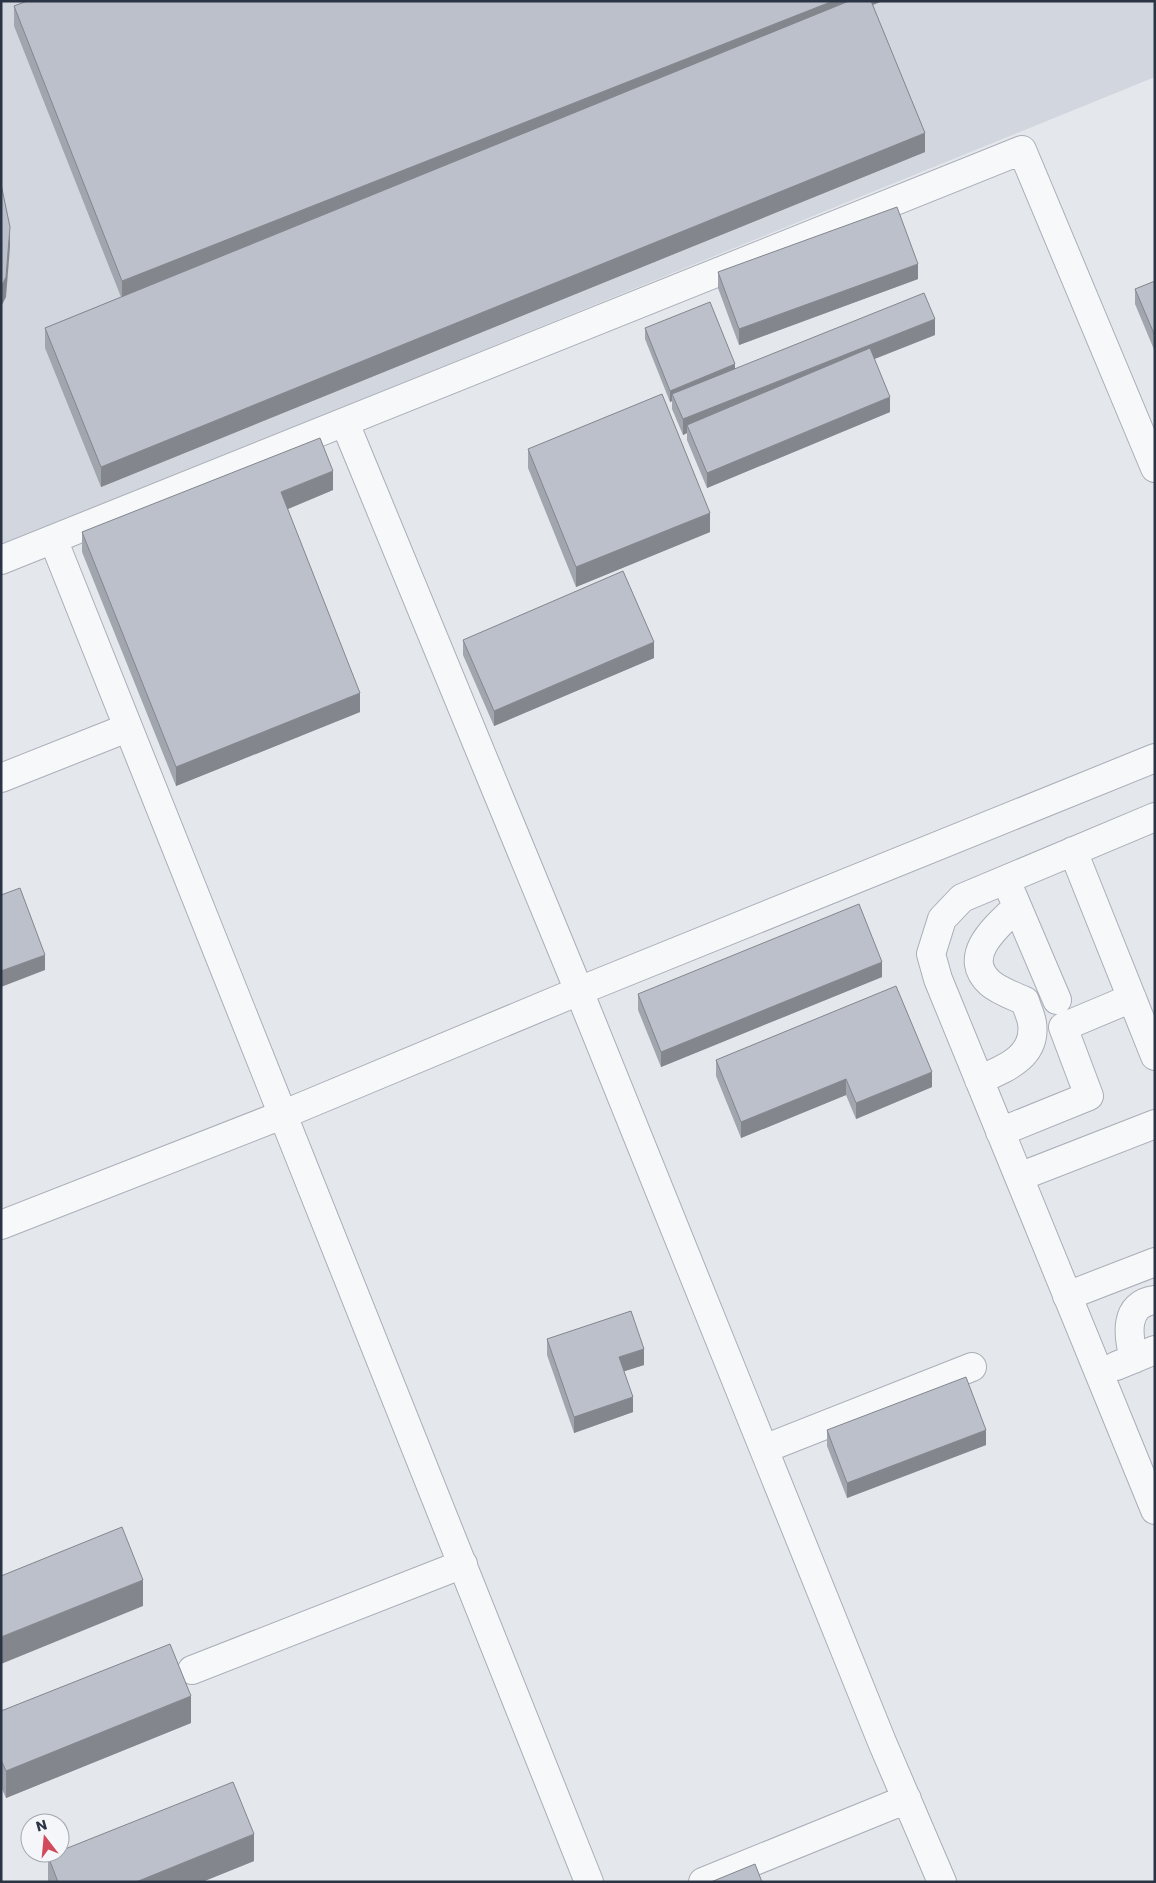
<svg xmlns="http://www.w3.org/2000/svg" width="1156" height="1883" viewBox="0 0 1156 1883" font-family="Poppins,sans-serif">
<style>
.built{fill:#d2d6de}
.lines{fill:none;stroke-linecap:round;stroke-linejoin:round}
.minor-casing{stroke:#a9aeb7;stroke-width:30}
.minor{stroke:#f7f8fa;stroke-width:28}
.wall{fill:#a1a5ae}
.shaded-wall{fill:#83868d}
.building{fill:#bbc0ca;stroke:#83868d}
</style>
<rect width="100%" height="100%" fill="#e4e7ec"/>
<path class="built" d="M1,1H1155V77L1,546Z"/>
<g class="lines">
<g class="minor-casing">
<path id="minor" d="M345,423L579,991L882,1742L942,1882
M53,539L589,1882
M1,560L1022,150L1155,468
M1,778L127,728
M1155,817L962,898L942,919L931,954L938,979L1155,1510
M1073,851L1155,1056
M1011,892L1057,1000
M979,1080C1004,1069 1037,1057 1032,1023C1031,1016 1027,1008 1025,1001C1014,996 999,991 990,983C960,956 997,926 1017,907
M1000,1132L1089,1096L1063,1027L1132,998
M1019,1177L1155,1124
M1,1225L282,1115L579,991L1155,758
M1067,1296L1155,1262
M1134,1359C1128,1336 1123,1304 1155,1300
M1116,1366L1155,1350
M764,1449L972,1367
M192,1670L463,1564
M703,1882L907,1799"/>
</g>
<use href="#minor" class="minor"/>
</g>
<path class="wall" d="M873,5L925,152L101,487L45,348V328L121,297L14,26V6Z
M718,272L918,279L739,345L718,288Z
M1155,281V352L1135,304V289Z
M645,328L735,369L935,335L874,359L890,412L707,488L687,440V433L683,435L672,409V401L670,402L645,339Z
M528,449L710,532L576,587L528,468Z
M333,490L287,509L360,712L176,786L82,552V532Z
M463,640L654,658L494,726L463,655Z
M882,977L661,1067L638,1010V994Z
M716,1060L932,1087L856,1119L846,1095L741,1138L716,1076Z
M547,1339L644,1365L624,1371L633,1412L574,1433L547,1355Z
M827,1430L986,1445L847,1498L827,1446Z
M1,1711L191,1723L6,1798L1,1787Z
M48,1856L254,1861L202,1882H48Z"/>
<path class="shaded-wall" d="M833,1H883L122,300V281Z
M925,133V152L101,487V467Z
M10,227V247L6,297L1,307V287Z
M918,264V279L739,345V329Z
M935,319V335L690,432L687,425V433L683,435V419Z
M735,364V375L672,394V401L670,402V391Z
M890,397V412L707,488V473Z
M333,471V490L281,512V492Z
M710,513V532L576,587V567Z
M654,642V658L494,726V711Z
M360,693V712L176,786V767Z
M45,955V970L1,987V971Z
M882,962V977L661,1067V1052Z
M932,1072V1087L856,1119V1103Z
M846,1079V1095L741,1138V1122Z
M644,1349V1365L619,1373V1357Z
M633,1397V1412L574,1433V1417Z
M986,1430V1445L847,1498V1483Z
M143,1580V1606L1,1664V1637Z
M191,1696V1723L6,1798V1771Z
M254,1834V1861L202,1882H136Z"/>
<path class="building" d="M27,1H833L122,281L14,6Z
M849,1H871L925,133L101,467L45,328Z
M1,184L10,227L6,277L1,287Z
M897,207L918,264L739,329L718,272Z
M1155,281V336L1135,289Z
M924,293L935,319L683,419L672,394Z
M710,302L735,364L670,391L645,328Z
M870,348L890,397L707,473L687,425Z
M662,394L710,513L576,567L528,449Z
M320,438L333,471L281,492L360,693L176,767L82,532Z
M623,571L654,642L494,711L463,640Z
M20,888L45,955L1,971V895Z
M859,904L882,962L661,1052L638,994Z
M896,986L932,1072L856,1103L846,1079L741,1122L716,1060Z
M631,1311L644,1349L619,1357L633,1397L574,1417L547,1339Z
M966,1377L986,1430L847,1483L827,1430Z
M122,1527L143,1580L1,1637V1576Z
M170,1644L191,1696L6,1771L1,1760V1711Z
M233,1782L254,1834L136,1882H58L48,1856L55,1853H60V1851Z
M755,1864L762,1882H711Z"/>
<rect width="1156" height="1883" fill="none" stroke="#2b3445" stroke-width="5"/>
<g transform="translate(45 1838) rotate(344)"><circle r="24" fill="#f4f6f9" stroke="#a4a8b1"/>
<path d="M0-4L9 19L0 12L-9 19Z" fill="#d1495b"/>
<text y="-8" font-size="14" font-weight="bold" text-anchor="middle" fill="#2b3445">N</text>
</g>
</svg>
